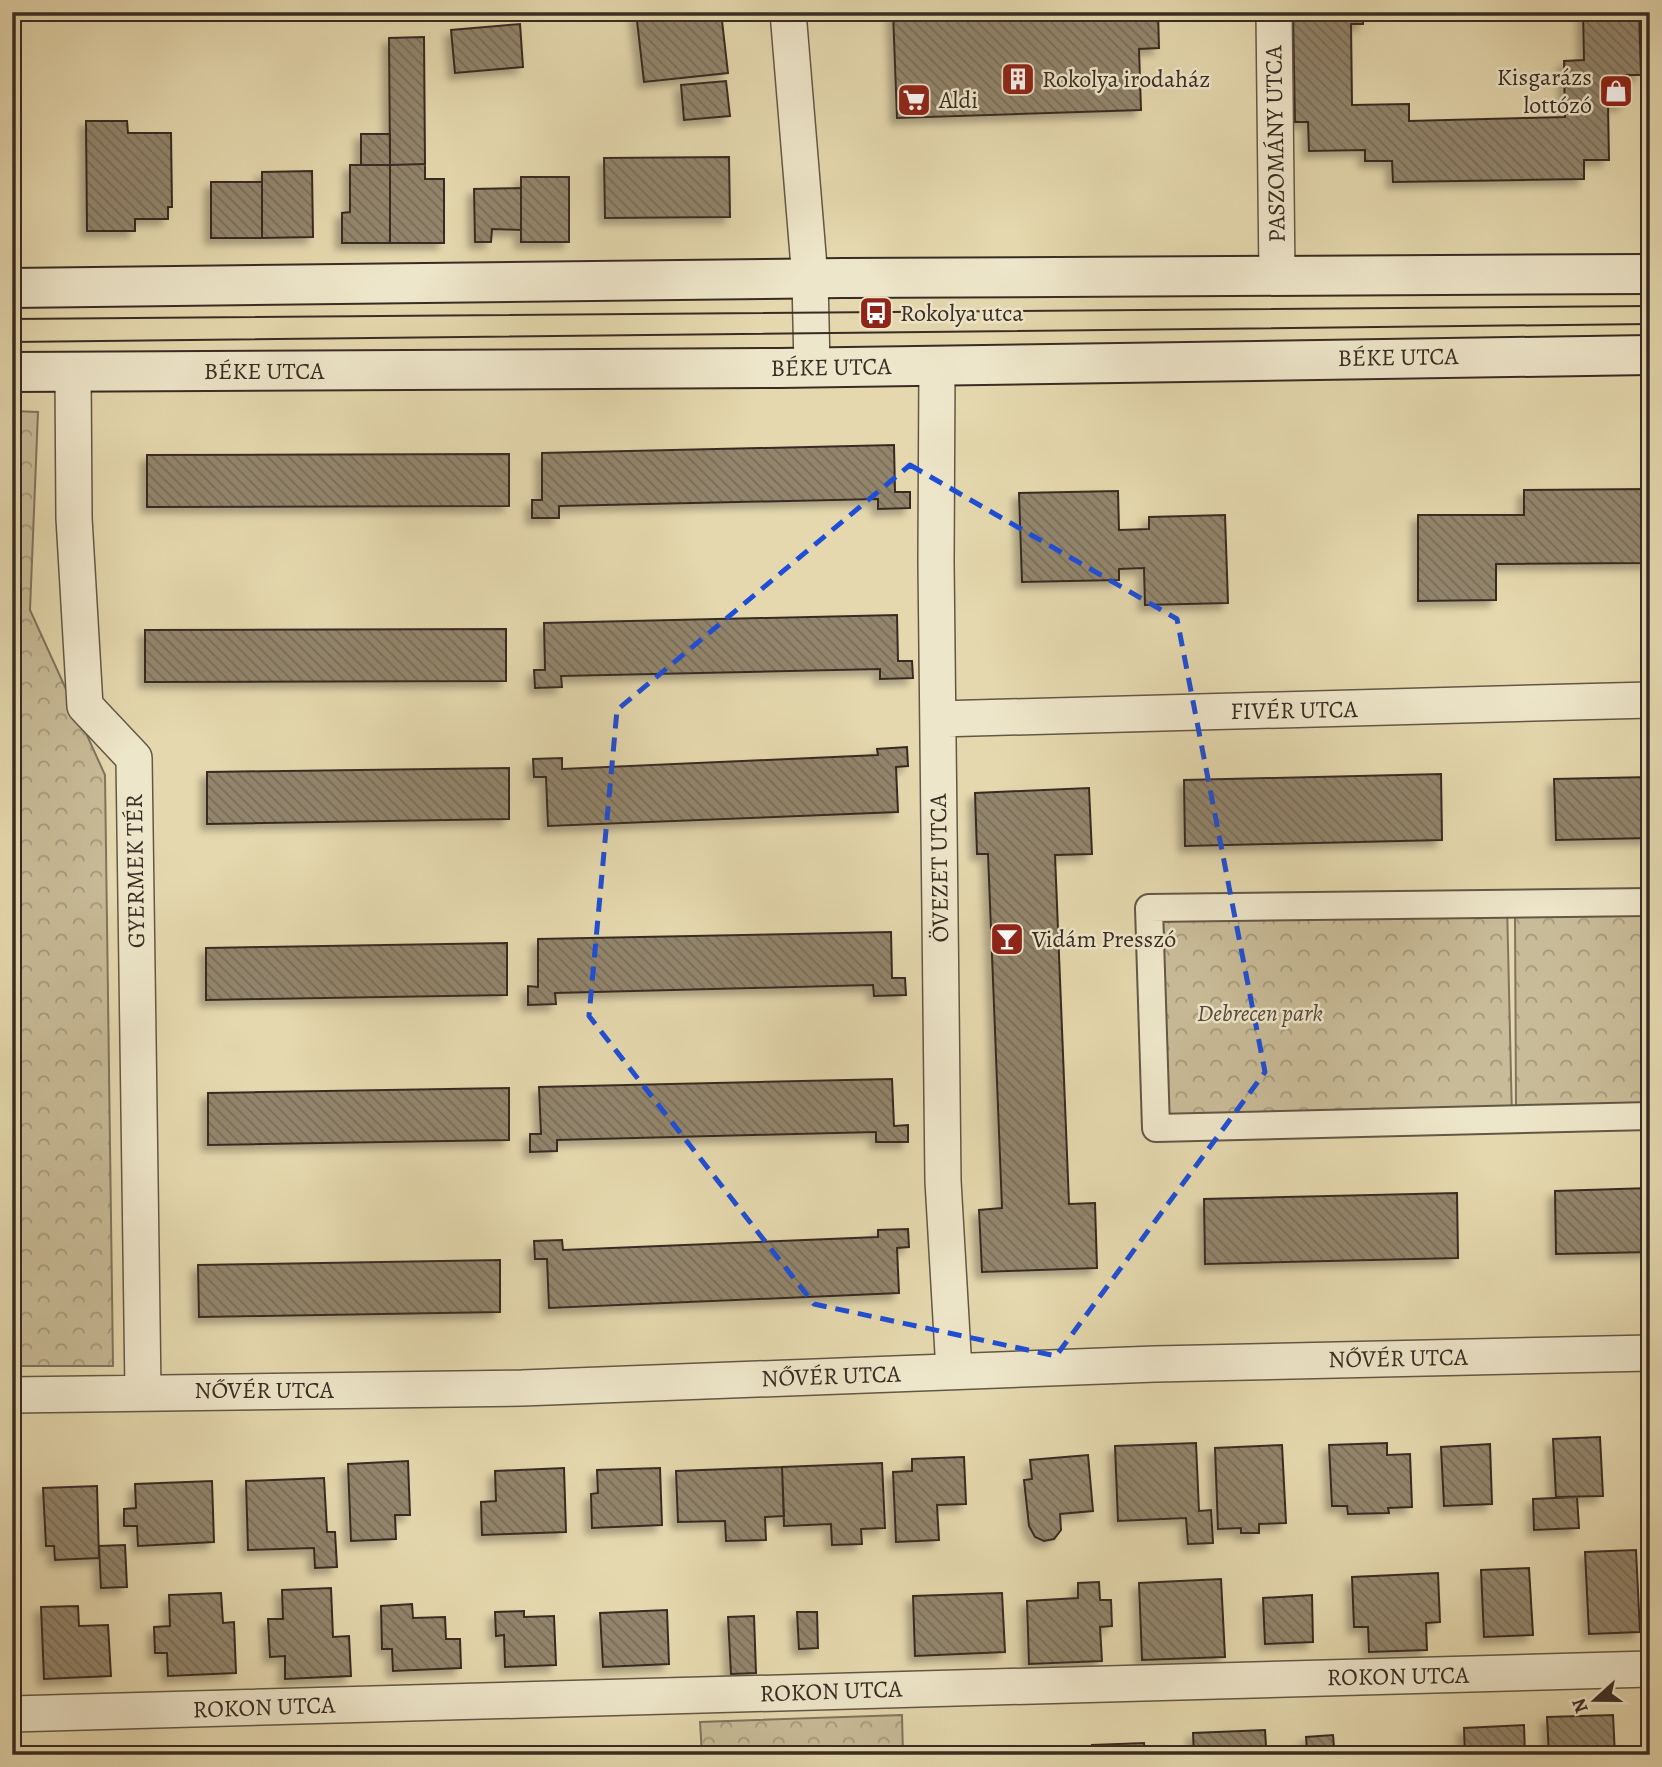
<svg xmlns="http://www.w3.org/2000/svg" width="1662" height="1767" viewBox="0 0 1662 1767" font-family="Alegreya,serif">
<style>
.park{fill:url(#park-crowns);stroke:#80745e;stroke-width:2}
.building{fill:url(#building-back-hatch);stroke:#382c24;stroke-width:2;filter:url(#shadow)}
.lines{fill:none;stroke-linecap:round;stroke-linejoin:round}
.pedestrian-casing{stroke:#635746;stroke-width:30}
.minor-casing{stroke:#635746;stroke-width:38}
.secondary-casing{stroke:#382c24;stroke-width:42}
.pedestrian{stroke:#eee6ca;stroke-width:26}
.minor{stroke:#eee6ca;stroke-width:35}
.secondary{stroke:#eee6ca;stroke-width:38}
.tram{stroke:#382c24;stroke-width:2}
.marked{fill:none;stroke:#1d4ed8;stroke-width:5;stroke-dasharray:14 9;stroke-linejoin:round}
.labels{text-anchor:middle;stroke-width:5;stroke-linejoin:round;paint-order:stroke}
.poi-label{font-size:24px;fill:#382c24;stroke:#eee6ca;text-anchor:start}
.street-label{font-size:24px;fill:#382c24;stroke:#eee6ca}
.park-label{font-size:24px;font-style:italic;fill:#55493b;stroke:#eee6ca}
</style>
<defs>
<pattern id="park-crowns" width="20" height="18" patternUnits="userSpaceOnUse" patternTransform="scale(1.75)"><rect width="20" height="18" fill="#c8bb97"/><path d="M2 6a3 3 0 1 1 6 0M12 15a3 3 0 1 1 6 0" fill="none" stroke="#a3987b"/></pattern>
<pattern id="building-back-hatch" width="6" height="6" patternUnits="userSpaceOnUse" patternTransform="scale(1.75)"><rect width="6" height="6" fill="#92856c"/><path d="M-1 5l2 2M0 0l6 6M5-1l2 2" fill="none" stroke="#786d59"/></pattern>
<filter id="shadow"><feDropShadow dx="-6" dy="6" stdDeviation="3.5" flood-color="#0004"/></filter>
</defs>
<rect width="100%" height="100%" fill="#e5d8ae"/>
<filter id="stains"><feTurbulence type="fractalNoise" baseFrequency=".00286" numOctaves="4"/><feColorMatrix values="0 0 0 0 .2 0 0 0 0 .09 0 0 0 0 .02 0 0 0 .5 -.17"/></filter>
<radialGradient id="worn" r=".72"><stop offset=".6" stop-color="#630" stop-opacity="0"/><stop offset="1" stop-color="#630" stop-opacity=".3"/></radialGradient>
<path class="park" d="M12,411L38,412L30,610L105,775L113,1366H12Z
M1507,904L1512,1118L1156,1128L1149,908Z
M1650,913V1105L1516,1109L1515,916Z
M902,1715L903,1755H702L700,1722Z"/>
<path class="building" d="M636,12H721L728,73L644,82Z
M893,12H1158L1159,48L1139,49L1141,110L897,118Z
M1293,12H1363V24H1351L1352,105L1409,104V121L1565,117L1564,61L1584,60L1583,12H1639L1641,75H1624L1625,104L1608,105L1609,160H1584V179L1393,182L1392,161H1365V150L1309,151L1308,122H1295Z
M520,24L523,67L455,73L451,30Z
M424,37L425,164L390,165L389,38Z
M726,81L730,116L684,120L681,85Z
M86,121H127L128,133H171L172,207H168V219H135V231H87Z
M361,134H390V165H361Z
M729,157L730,217L605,218L604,158Z
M425,164V179H444V243H390V165Z
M350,165H390V243H342V213L350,212Z
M312,171L313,237L262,238V172Z
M521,177H569V242H521Z
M211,182H262V238H211Z
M521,188V230L492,229L491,242H475L474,189Z
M894,445L895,492H910V508L878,509V499L559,506V518H532V500H542V453Z
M509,454V506L147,507V455Z
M1650,489V563L1496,564V600L1418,601V515H1524V490Z
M1118,491L1119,530L1149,529V517L1225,515L1228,603L1145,605L1144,568L1119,569V580L1022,582L1019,493Z
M897,615L898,661H912L913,678L880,679V669L561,676L562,687L535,688L534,670H545L544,623Z
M506,629V681L145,682V630Z
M907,747L908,766L896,767L898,812L548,826L546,777H534L533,759L562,758V769L878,755L877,749Z
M509,768V819L207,824V772Z
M1441,774L1442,840L1185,846L1184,780Z
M1650,777V838L1556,840L1554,779Z
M1089,788L1092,854L1055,855L1069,1204L1095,1203L1097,1268L982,1272L979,1210L1002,1208L988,854H977L975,793Z
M891,932L892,978H905L906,995L874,996L873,985L555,993L556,1004L528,1005V986L538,987V939Z
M507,943V995L206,1000V948Z
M892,1079L894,1126L908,1125V1142H876V1132L557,1140V1151L530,1152V1134H541L539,1087Z
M509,1088V1140L208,1145V1093Z
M1650,1188V1252L1556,1254L1555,1191Z
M1457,1193L1458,1258L1205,1264L1204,1199Z
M908,1229L909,1247L897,1248L899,1293L549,1308L547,1259H535L534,1241L562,1240L563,1250L878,1237V1230Z
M500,1260V1312L199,1317L198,1265Z
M1600,1437L1603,1496L1556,1497L1553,1439Z
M1196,1443L1199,1511L1211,1510L1213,1543L1188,1544L1186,1518L1118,1521L1115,1446Z
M1387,1443V1455L1410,1454L1412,1507L1388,1508L1389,1513L1348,1514L1347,1506H1332L1329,1445Z
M1490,1444L1492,1504L1444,1506L1441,1447Z
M1282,1445L1286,1523L1259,1524V1533H1241V1528L1218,1529L1215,1448Z
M1088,1455L1093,1511L1060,1514L1061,1530L1054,1539L1044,1541L1035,1537L1029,1526L1024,1480L1032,1479L1030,1460Z
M964,1457L966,1504L937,1505L939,1540L896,1542L893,1472L912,1471V1459Z
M408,1461L410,1515H395L396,1539L351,1541L348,1464Z
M882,1463L885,1528L861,1529L862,1544L832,1545L831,1524L784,1526L782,1467Z
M782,1467L784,1516L765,1517L766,1540L726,1541L725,1521L678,1522L676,1471Z
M564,1468L566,1532L482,1535L481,1502L496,1501L495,1471Z
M660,1468L662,1525L592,1528L591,1494L598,1493L597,1470Z
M324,1478L327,1532H335L337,1567L315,1568L314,1548L248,1550L246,1481Z
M212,1481L214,1542L138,1546L137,1526H124V1509L136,1508L135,1484Z
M97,1486L99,1558L55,1560L54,1546H46L43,1488Z
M1577,1497L1579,1528L1534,1530L1533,1499Z
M125,1545L127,1587L101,1588L99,1546Z
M1636,1550L1640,1632L1589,1634L1585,1552Z
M1529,1568L1533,1635L1484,1637L1481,1570Z
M1438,1573L1440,1622L1426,1623L1427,1650L1369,1652L1368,1627H1354L1352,1577Z
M1221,1579L1225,1657L1142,1660L1139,1583Z
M1099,1582L1100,1600H1111L1112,1626L1100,1627L1102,1661L1029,1664L1027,1601L1078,1598V1583Z
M331,1588L333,1637L349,1636L351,1676L285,1679V1656L270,1657L268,1619H283L282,1590Z
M221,1593L223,1623L234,1622L236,1673L168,1676L167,1653H155L154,1627L170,1626L169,1595Z
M1002,1593L1005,1652L915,1656L913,1596Z
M1312,1595L1313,1642L1265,1644L1263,1598Z
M412,1604L413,1618L445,1617L446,1639H460L461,1668L393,1671L392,1649H382L381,1606Z
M78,1606L79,1626L108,1625L111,1676L44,1679L41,1607Z
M667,1610L669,1664L603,1667L600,1613Z
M524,1611V1617L554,1616L556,1665L505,1667L504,1635L496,1636L495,1612Z
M797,1612H817L818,1648L799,1649Z
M754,1616L756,1673L731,1674L728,1617Z
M1613,1715L1615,1755H1549L1547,1717Z
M1524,1725L1525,1755H1465L1464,1728Z
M1265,1730L1266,1746H1273V1755H1194L1193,1733Z
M1333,1735L1334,1747L1348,1746V1755H1293V1749H1307L1306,1737Z
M1144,1743L1145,1755H1092V1745Z"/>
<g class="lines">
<g class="pedestrian-casing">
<path id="pedestrian" d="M1650,902L1149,908L1156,1128L1650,1116"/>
</g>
<g class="minor-casing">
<path id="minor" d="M788,12L810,279L812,367
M1274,12L1277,276
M937,365L936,562L943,1181L954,1371
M73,371L74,518L85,706L134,758L143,1391
M938,719L1650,700
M12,1395L522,1388L1155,1364L1650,1353
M12,1714L1650,1669"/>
</g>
<g class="secondary-casing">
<path id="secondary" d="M12,288L843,278L1650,274
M12,372L779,368L1650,355"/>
</g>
<use href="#pedestrian" class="pedestrian"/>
<use href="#minor" class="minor"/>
<use href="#secondary" class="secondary"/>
<path class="tram" d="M12,319L1650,306
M12,342L1650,324"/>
</g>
<path class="marked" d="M910,465L1177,619L1265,1072L1056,1356L814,1304L589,1016L617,710Z"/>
<defs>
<g id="building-square" transform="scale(1.75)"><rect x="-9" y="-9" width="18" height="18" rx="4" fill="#8f2418" stroke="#eee6ca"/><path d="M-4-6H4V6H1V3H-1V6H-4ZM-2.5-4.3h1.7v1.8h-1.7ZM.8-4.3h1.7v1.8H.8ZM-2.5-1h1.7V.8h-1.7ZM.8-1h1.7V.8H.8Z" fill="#fff"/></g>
<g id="shop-square" transform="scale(1.75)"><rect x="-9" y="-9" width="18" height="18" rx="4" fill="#8f2418" stroke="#eee6ca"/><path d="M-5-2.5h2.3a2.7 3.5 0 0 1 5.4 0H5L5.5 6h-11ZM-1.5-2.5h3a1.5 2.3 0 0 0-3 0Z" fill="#fff"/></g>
<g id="supermarket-square" transform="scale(1.75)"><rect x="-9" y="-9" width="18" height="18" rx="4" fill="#8f2418" stroke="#eee6ca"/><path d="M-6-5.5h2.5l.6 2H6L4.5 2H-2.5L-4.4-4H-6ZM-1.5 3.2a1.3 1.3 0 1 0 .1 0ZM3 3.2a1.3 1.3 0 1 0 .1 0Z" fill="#fff"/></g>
<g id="bus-square" transform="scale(1.75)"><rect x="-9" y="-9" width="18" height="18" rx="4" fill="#8f2418" stroke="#eee6ca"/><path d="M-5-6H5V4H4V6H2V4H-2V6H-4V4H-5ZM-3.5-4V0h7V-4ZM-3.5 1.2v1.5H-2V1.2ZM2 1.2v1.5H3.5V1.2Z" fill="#fff"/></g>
<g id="bar-square" transform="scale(1.75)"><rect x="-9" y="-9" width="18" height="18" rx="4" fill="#8f2418" stroke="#eee6ca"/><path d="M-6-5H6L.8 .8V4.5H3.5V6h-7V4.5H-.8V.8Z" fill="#fff"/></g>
</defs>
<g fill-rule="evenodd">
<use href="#building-square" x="1018" y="79"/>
<use href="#shop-square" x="1616" y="91"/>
<use href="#supermarket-square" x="914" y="100"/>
<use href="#bus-square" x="876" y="313"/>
<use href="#bar-square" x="1007" y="939"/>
</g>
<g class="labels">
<g class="poi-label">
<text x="1592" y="85" text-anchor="end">Kisgarázs<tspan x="1592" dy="28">lottózó</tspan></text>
<text x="1042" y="87">Rokolya irodaház</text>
<text x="939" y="108">Aldi</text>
<text x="900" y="321">Rokolya utca</text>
<text x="1032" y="947">Vidám Presszó</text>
</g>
<g class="street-label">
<text transform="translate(1275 144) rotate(-91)" y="8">PASZOMÁNY UTCA</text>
<text transform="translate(1398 357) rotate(-1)" y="8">BÉKE UTCA</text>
<text transform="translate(831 367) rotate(-1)" y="8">BÉKE UTCA</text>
<text x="264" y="379">BÉKE UTCA</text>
<text transform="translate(1294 710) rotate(-1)" y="8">FIVÉR UTCA</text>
<text transform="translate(939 868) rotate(-91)" y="8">ÖVEZET UTCA</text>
<text transform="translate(135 871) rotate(-91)" y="8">GYERMEK TÉR</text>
<text transform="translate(1398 1358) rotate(-1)" y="8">NŐVÉR UTCA</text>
<text transform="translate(831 1376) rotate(-2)" y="8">NŐVÉR UTCA</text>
<text x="264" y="1398">NŐVÉR UTCA</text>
<text transform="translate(1398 1676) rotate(-1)" y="8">ROKON UTCA</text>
<text transform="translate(831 1691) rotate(-2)" y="8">ROKON UTCA</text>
<text transform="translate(264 1707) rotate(-2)" y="8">ROKON UTCA</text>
</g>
<g class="park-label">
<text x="1260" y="1021">Debrecen park</text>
</g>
</g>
<rect width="1662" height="1767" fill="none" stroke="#e5d8ae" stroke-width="42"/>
<rect x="14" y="14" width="1634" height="1739" fill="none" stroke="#382c24" stroke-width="3.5"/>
<rect x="21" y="21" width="1620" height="1725" fill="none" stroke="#382c24" stroke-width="2"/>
<g transform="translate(1595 1700) rotate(249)" stroke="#eee6ca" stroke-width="5" paint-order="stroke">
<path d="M0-5L12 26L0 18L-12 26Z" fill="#382c24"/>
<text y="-10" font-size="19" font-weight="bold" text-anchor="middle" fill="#382c24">N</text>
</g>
<rect width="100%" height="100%" filter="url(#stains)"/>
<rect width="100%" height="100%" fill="url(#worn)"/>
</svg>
